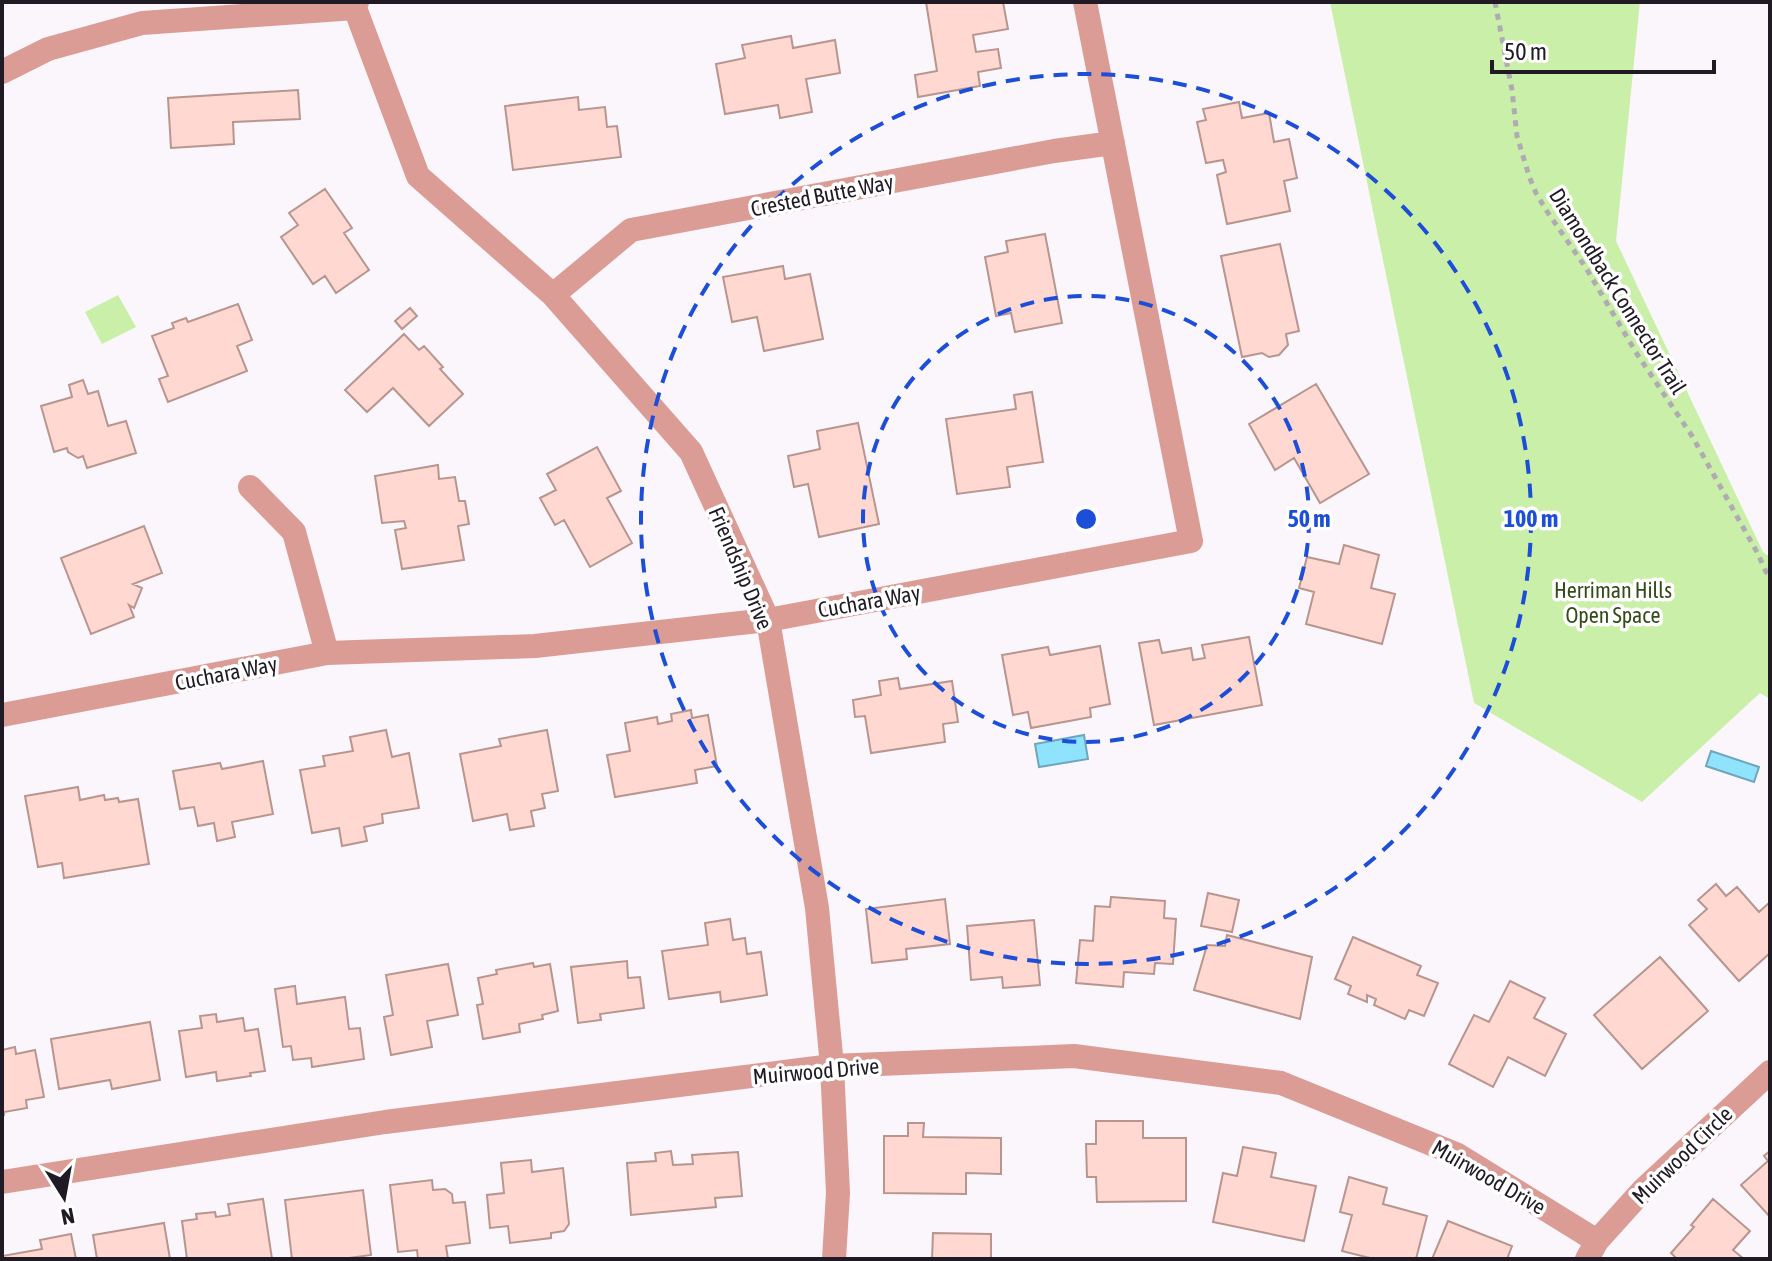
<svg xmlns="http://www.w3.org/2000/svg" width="1772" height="1261" viewBox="0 0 1772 1261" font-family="'Asap Condensed',sans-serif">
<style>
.green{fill:#caefa9}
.water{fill:#90e3fc;stroke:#6ea7bb;stroke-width:2}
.building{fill:#fed8d1;stroke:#b8958f;stroke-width:2}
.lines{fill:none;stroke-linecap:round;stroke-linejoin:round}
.path{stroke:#b0abb3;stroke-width:5;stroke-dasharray:6 6;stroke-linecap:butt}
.minor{stroke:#db9c95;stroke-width:24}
.ring{fill:none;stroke:#1d4ed8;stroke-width:4;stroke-dasharray:14 10}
.labels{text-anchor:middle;stroke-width:7;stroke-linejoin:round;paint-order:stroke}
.street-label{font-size:22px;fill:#201a24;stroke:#fff}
.park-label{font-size:22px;fill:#344c18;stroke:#fff}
.centre{fill:#1d4ed8;stroke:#fff;stroke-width:4}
.ring-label{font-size:24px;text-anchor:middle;font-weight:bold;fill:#1d4ed8;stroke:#fff;stroke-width:7;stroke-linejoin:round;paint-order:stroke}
</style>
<rect width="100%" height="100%" fill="#faf6fc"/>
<path class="green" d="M1330,2H1640L1616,241L1763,552L1770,557V699L1760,693L1642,802L1474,703Z
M118,295L136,327L102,344L85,312Z"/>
<path class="water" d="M1084,735L1088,759L1039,767L1035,744Z
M1711,751L1759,767L1754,782L1706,766Z"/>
<path class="building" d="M926,2H1003L1008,29L973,35L976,52L998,49L1001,68L978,72L980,86L918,97L915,75L937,71Z
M791,36L793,48L835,40L840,73L806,79L812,112L780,118L778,105L725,114L716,64L745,58L742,45Z
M298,90L300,119L233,122L234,144L171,148L168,98Z
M578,97L579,110L605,107L607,127L617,126L621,157L513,170L505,106Z
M1239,102L1242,118L1269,113L1274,142L1289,139L1297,178L1284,181L1290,211L1227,224L1217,175L1226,172L1223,160L1206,163L1197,122L1206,120L1203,109Z
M325,189L352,228L344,233L369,270L336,293L325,276L313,284L281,237L298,225L289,213Z
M1045,234L1062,323L1015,332L1011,313L996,316L985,257L1008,252L1006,241Z
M1280,244L1299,331L1286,334L1288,345L1279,355L1269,357L1262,353L1242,357L1221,256Z
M783,266L785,279L810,274L823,339L764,351L757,317L732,322L723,277Z
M238,304L252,340L237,346L247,371L168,402L159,379L168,376L152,336L174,328L172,323L186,318L188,322Z
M410,308L417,316L402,329L395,321Z
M404,334L419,350L424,346L443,367L440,369L463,394L429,426L393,388L367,412L345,390Z
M83,380L88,394L98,391L108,426L126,421L136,453L87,468L83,456L78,458L68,452L67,448L54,452L41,406L72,397L69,385Z
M1316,384L1369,474L1320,503L1294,458L1275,470L1249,424Z
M1032,392L1043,462L1007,467L1010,487L957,494L946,419L1016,409L1014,395Z
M858,423L879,524L819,537L808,484L794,487L788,456L820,449L817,431Z
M597,447L621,491L607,498L632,543L590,567L564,520L555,525L540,498L556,490L547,474Z
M438,465L439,479L455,477L459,501H465L469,524L458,526L464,560L402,569L395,530L406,528L404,521L382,523L375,476Z
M144,526L162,573L133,584L142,588L134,608L129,605L134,617L91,634L61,558Z
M1344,545L1379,555L1371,588L1395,594L1382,644L1306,624L1314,592L1299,588L1307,557L1339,564Z
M1249,637L1262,705L1154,725L1139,643L1159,640L1162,653L1191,648L1193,660L1205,658L1202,645Z
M1100,646L1110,704L1090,708L1091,717L1031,728L1028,712L1013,715L1002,655L1048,647L1050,655Z
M898,678L900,689L952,681L958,722L943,724L945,742L871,753L865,716L855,717L853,700L881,695L879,681Z
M691,710L692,718L708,715L717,766L695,770L697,783L615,797L607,755L630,751L625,723L657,717L658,724L672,721L671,714Z
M386,730L392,757L409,753L419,808L382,814L383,823L364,827L367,841L342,846L339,828L312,833L300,770L325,766L323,756L353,751L350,737Z
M547,730L558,791L542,794L545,808L531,811L534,826L510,830L507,814L473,821L460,754L501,746L499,739Z
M263,761L273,814L232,822L235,837L217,841L214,823L198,826L194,807L180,809L173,771L220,763L222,769Z
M78,787L80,800L104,795L105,800L118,798L119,802L138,799L149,864L64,878L62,863L38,867L25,796Z
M1716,884L1726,896L1737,887L1759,912L1770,902V953L1739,981L1689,925L1707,909L1698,900Z
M1208,893L1239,900L1232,932L1201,926Z
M1111,897L1165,901L1164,918L1176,919L1173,964L1155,963L1154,974L1124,972L1123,987L1076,983L1080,940L1093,941L1095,906L1110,907Z
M945,899L950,944L906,949L907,959L872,963L866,909Z
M730,919L733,940L745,938L747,954L761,952L767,995L721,1002L720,992L669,999L662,951L708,945L705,923Z
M1034,920L1040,985L1003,988L1002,977L971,980L967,926Z
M1227,935L1312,957L1300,1019L1194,990L1207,945L1225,946Z
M1353,937L1421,966L1417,975L1438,983L1424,1016L1409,1010L1405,1019L1374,1005L1376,999L1367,995V1002L1348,994L1351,986L1335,979Z
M1660,957L1708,1011L1642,1069L1594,1015Z
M627,961L628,978L640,977L644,1008L600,1014L601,1020L578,1023L571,967Z
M533,963L534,967L550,964L558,1011L542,1015L543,1019L519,1024L520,1032L483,1039L477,1005L483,1004L478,978L497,974L496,970Z
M448,964L458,1015L427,1021L432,1047L391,1055L384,1017L393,1015L386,975Z
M1510,981L1545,998L1534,1018L1566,1034L1545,1076L1508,1057L1493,1087L1449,1064L1474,1015L1489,1022Z
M295,986L297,1004L345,997L349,1029L360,1028L364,1059L312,1067L311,1058L293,1060L291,1046L283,1047L275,989Z
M216,1014L217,1022L243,1018L245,1031L258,1029L265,1071L250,1073L251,1076L217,1081L216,1072L186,1077L179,1031L202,1028L200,1016Z
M150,1022L160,1080L112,1089L110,1080L59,1089L51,1039Z
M15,1047L16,1054L35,1050L44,1097L26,1100L27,1108L4,1112V1115H2V1050Z
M1096,1121H1143V1138H1186V1201L1097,1202L1096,1177H1087L1086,1144H1096Z
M908,1123H924L923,1137L1001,1138V1174L966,1173V1194L884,1193V1136H908Z
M1243,1147L1276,1153L1271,1177L1316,1186L1304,1241L1213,1222L1223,1173L1237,1176Z
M671,1151L673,1165L693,1164L692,1155L738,1152L742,1196L715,1198L716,1207L631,1215L627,1163L656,1161L655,1153Z
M1770,1151V1217L1741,1185L1768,1161L1764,1156Z
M531,1160L532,1172L563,1168L569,1224L564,1231L551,1233V1238L510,1243L508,1226L490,1228L487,1195L504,1193L501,1163Z
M1349,1177L1387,1188L1383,1204L1427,1216L1416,1259H1374L1342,1251L1352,1215L1340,1212Z
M432,1180L433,1190L445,1189L452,1194L453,1203L465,1202L470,1243L446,1246L448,1259H418L417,1250L398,1252L390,1185Z
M363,1190L371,1255L342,1259H292L285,1200Z
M263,1199L272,1259H187L182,1221L197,1219L196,1214L215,1212L216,1217L230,1215L228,1204Z
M1713,1199L1750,1231L1733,1250L1744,1259H1677L1671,1253L1694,1227L1691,1225Z
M1448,1221L1512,1246L1507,1259H1432Z
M164,1223L170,1259H97L93,1235Z
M933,1233L991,1234V1259H932Z
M71,1234L76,1259H2V1256L42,1249L40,1240Z"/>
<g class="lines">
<path class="path" d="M1495,2L1512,90L1517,136L1529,176L1536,193L1546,210L1586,268L1637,354L1692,436L1758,554L1766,572L1770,576"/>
<path class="minor" d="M357,2L355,8L418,176L553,295L691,452L768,620L817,908L832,1066L838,1193L834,1259
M2,72L48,49L142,23L355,8
M553,295L631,230L1054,151L1113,143
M250,487L294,532L327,653
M2,715L327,653L535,646L768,620L1191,541L1085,2
M2,1182L385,1122L800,1070L832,1066L1074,1056L1281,1083L1456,1154L1597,1241
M1587,1259L1597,1241L1643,1190L1770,1072"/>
</g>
<g class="ring">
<circle cx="1086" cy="519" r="223"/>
<circle cx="1086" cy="519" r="445"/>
</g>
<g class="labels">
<g class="street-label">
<text transform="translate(822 195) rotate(-11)" y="8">Crested Butte Way</text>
<text transform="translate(1618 291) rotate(58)" y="8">Diamondback Connector Trail</text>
<text transform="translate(741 568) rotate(67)" y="8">Friendship Drive</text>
<text transform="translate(869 601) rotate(-10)" y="8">Cuchara Way</text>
<text transform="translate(226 673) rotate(-11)" y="8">Cuchara Way</text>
<text transform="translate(816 1071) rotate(-5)" y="8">Muirwood Drive</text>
<text transform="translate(1682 1155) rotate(-44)" y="8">Muirwood Circle</text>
<text transform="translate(1489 1177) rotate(30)" y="8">Muirwood Drive</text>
</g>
<g class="park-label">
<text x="1613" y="598">Herriman Hills<tspan x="1613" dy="25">Open Space</tspan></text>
</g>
</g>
<circle cx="1086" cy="519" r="12" class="centre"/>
<g class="ring-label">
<text x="1309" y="527">50 m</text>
<text x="1531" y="527">100 m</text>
</g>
<rect width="1772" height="1261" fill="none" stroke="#201a24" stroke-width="8"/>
<g transform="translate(64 1197) rotate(169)" stroke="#ffffff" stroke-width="6" paint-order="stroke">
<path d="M0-6L14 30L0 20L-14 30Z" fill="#201a24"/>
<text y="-12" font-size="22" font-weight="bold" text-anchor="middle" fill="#201a24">N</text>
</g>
<path d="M1492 60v12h222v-12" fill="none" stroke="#201a24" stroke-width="4"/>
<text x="1504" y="60" font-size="24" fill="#201a24" stroke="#ffffff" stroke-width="6" paint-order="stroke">50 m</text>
</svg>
